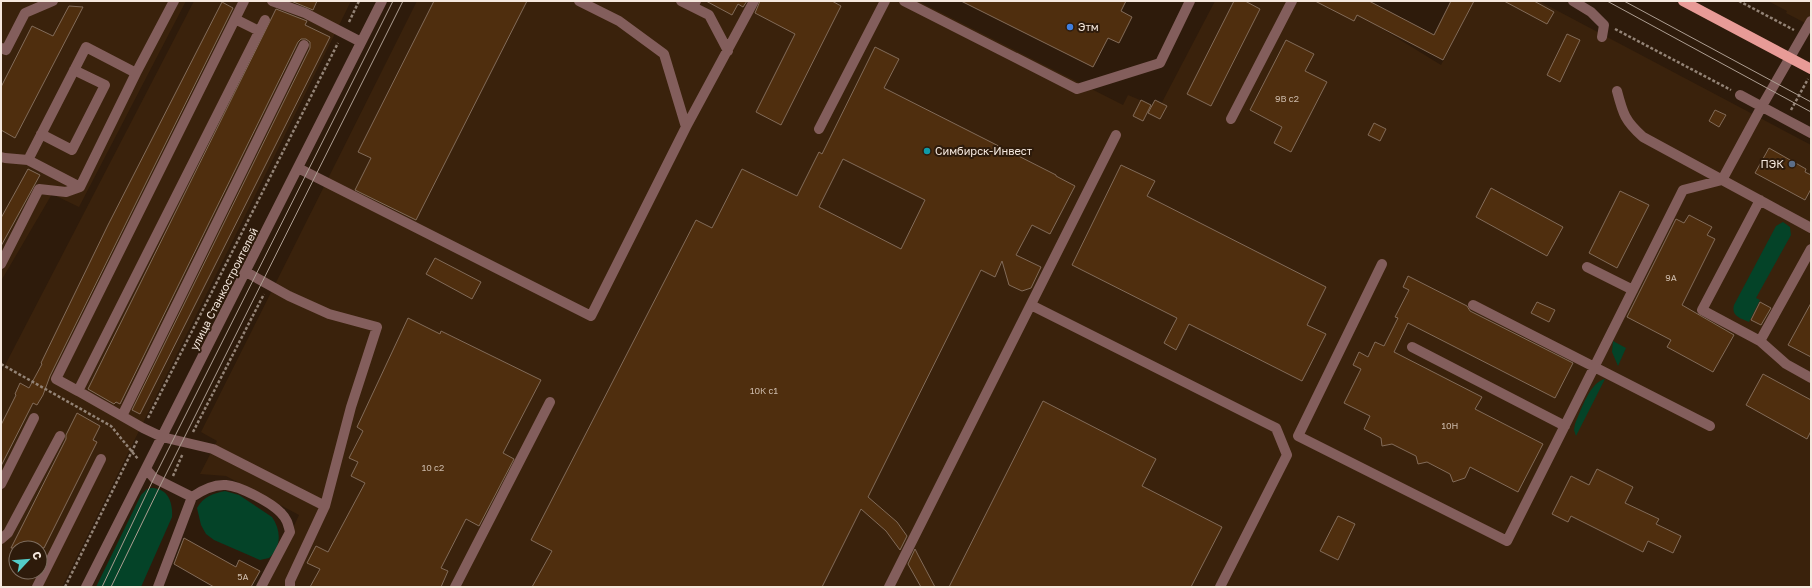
<svg xmlns="http://www.w3.org/2000/svg" width="1812" height="588" viewBox="0 0 1812 588" font-family="'Golos Text',sans-serif">
<style>
.built{fill:#3a220c;fill-rule:evenodd}
.green{fill:#044328}
.building{fill:#4f2e0e;stroke:#826b59;fill-rule:evenodd}
.lines{fill:none;stroke-linecap:round;stroke-linejoin:round}
.path{stroke:#938376;stroke-width:2.5;stroke-dasharray:3 2;stroke-linecap:butt}
.minor{stroke:#835e5c;stroke-width:10}
.major{stroke:#e89b97;stroke-width:10}
.tram{stroke:#ad9e92;stroke-width:1}
.shop-dot{fill:#3f7fe0;stroke:#2e1b0b;stroke-width:1.5}
.culture-dot{fill:#0f9aa8;stroke:#2e1b0b;stroke-width:1.5}
.service-dot{fill:#5c6f8a;stroke:#2e1b0b;stroke-width:1.5}
.labels{text-anchor:middle;stroke-width:4;stroke-linejoin:round;paint-order:stroke}
.number-label{font-size:9px;fill:#ccbaaa}
.poi-label{font-size:11px;fill:#f5e8de;stroke:#2e1b0b;text-anchor:start}
.street-label{font-size:11px;fill:#f5e8de;stroke:#2e1b0b}
</style>
<rect width="100%" height="100%" fill="#2e1b0b"/>
<path class="built" d="M1,1H186L79,207L52,194L1,281Z
M194,1H351L62,587H1V373ZM16,548H40V572H16Z
M417,1H918L1123,105L1128,95L1159,108L1215,1H1337L1441,65L1474,1H1539L1811,145V587H266L299,515L226,476L200,474L217,441L201,432Z
M1768,1H1811V26L1786,13L1787,11Z"/>
<path class="green" d="M1783,222L1790,227L1791,235L1756,298L1760,300L1749,322C1740,318 1731,316 1734,305L1776,226Z
M1613,341L1626,348L1618,366L1612,352Z
M1605,379L1576,436L1574,430L1575,424C1581,410 1590,382 1605,379Z
M151,488C168,488 173,502 172,517L141,587H96L141,495L147,489Z
M225,491L239,495L272,517C281,530 282,546 269,558L260,560L214,540L206,534L201,525L197,508C204,496 212,494 225,491Z"/>
<path class="building" d="M291,1H317L313,10Z
M434,1H527L416,220L355,190L371,158L358,152Z
M706,1H747L743,7L738,4L732,15Z
M760,1H832L841,6L781,125L756,112L795,34L755,13Z
M961,1H1126L1121,11L1132,17L1119,43L1108,38L1093,67Z
M1234,1H1245L1260,9L1211,106L1187,94Z
M1315,1H1369L1434,35L1451,1H1474L1443,60L1357,15L1354,21Z
M1504,1H1534L1554,12L1547,24Z
M222,2L233,8L50,376L43,395L37,405L33,403L1,466V425L16,395L15,394L20,383L29,388L42,364L41,363L108,225Z
M69,6L83,7L15,138L1,130V87L32,26L53,36Z
M276,9L307,21L305,25L330,37L140,414L132,410L310,48V42L306,39H301L298,42L120,404L116,402L114,404L88,389Z
M1567,34L1580,40L1560,82L1547,75Z
M1286,40L1314,54L1305,71L1327,82L1291,152L1274,143L1282,127L1250,110Z
M875,47L899,59L884,88L1056,175V176L1075,186L1050,234L1032,225L1016,255L1041,267L1031,288L1022,291L1009,285L1002,261L995,277L981,270L868,497L897,522L907,536L900,550L886,531L861,509L822,587H532L552,551L531,540L696,220L712,228L742,169L797,196L819,152L822,154ZM843,159L925,200L901,249L819,207Z
M1141,100L1151,105L1143,121L1133,116Z
M1155,100L1167,106L1160,119L1148,113Z
M1715,110L1726,115L1719,127L1709,121Z
M1374,123L1386,129L1380,141L1368,135Z
M1769,148L1806,169L1805,172L1811,175V189L1805,200L1755,173Z
M1121,165L1155,181L1147,196L1326,287L1307,325L1326,334L1302,381L1189,324L1176,350L1164,343L1177,318L1072,265Z
M28,169L40,175L1,246V218Z
M1491,188L1563,227L1547,256L1476,217Z
M1620,191L1649,205L1617,268L1589,253Z
M1689,215L1712,227L1707,235L1715,239L1682,305L1734,335L1713,372L1667,347L1671,340L1627,317L1676,219L1684,223Z
M435,258L481,282L472,299L426,274Z
M1408,276L1467,306L1470,311L1573,363L1555,398L1408,323L1394,352L1482,397L1475,409L1543,444L1518,492L1470,467L1465,478L1453,482L1450,474L1427,462L1418,464L1416,456L1392,444L1382,446L1381,438L1364,429L1370,416L1344,403L1361,369L1353,365L1359,352L1368,357L1375,342L1384,346L1398,318L1395,317L1409,290L1403,287Z
M1537,302L1555,310L1549,322L1531,313Z
M1760,302L1771,308L1761,325L1751,320Z
M1811,303V357L1788,345Z
M408,318L440,334L441,331L541,380L503,453L514,459L479,526L466,519L441,568L448,571L441,587H310L320,569L307,563L316,546L328,552L365,483L351,476L358,462L349,458L363,431L357,427Z
M1763,374L1811,400V431L1807,439L1746,405Z
M1043,401L1156,459L1142,486L1222,527L1191,587H949Z
M77,413L100,426L93,440L97,442L44,548H11L66,439V435Z
M1597,469L1633,487L1625,503L1659,519L1656,524L1681,536L1673,553L1648,541L1643,552L1571,516L1568,522L1552,514L1571,476L1589,485Z
M1338,516L1355,524L1338,560L1320,551Z
M184,538L236,567L239,560L260,571L251,587H214L174,564Z
M915,549L918,555L935,587H921L908,564Z"/>
<g class="lines">
<path class="path" d="M1739,1L1794,30
M349,22L359,1
M1615,29L1731,90
M1791,110L1808,79
M1,364L111,426L138,459
M148,418L338,43
M193,432L264,294
M173,476L183,453
M65,587L138,439"/>
<path class="minor" d="M272,1L305,13L361,42
M681,1L693,7
M696,1L693,7L709,15L728,51
M904,1L1077,89L1160,63L1190,1
M1573,1L1591,12L1604,25L1602,37
M235,19L259,31
M265,20L78,391L143,428L162,437L213,449L325,506
M1,48L6,50L25,13L53,1
M1617,91C1623,114 1625,121 1643,137L1811,228
M1740,95L1811,133
M1231,119L1292,1
M686,127L754,1
M819,129L885,1
M41,134L72,150L105,85L74,70
M1,157L5,158L28,160L80,187L136,73L174,1
M28,160L86,47L136,73
M298,168L591,316L686,127L664,54L619,21L579,1
M1760,200L1702,310L1760,341L1811,249
M1,264L39,189L66,192L80,187
M1382,264L1298,436L1507,541L1683,190L1722,180L1762,106L1811,21
M1587,267L1633,290
M246,272L289,296L329,314L377,327L351,407L325,506L290,581V587
M1031,305L1276,428L1287,455L1220,587
M1473,305L1710,426
M1760,341L1786,364L1811,378
M1412,347L1565,426
M78,391L56,379L244,1
M122,416L304,45
M146,469L154,478L192,497L158,587
M1,484L34,418
M192,497C202,490 213,484 226,485C240,486 272,503 281,513C287,519 288,524 290,532L261,587
M1,539L8,533L60,436
M37,587L101,459
M86,587L382,1
M455,587L550,402
M889,587L1116,135"/>
<path class="major" d="M1683,1L1811,69"/>
<path class="tram" d="M1607,1L1811,112
M1624,1L1811,102
M102,587L154,478L393,1
M111,587L162,482L403,1"/>
</g>
<circle class="shop-dot" cx="1070" cy="27" r="4"/>
<circle class="culture-dot" cx="927" cy="151" r="4"/>
<circle class="service-dot" cx="1792" cy="164" r="4"/>
<g class="labels">
<g class="number-label">
<text x="1287" y="102">9В с2</text>
<text x="1671" y="281">9А</text>
<text x="764" y="394">10К с1</text>
<text x="1450" y="429">10Н</text>
<text x="433" y="471">10 с2</text>
<text x="243" y="580">5А</text>
</g>
<g class="poi-label">
<text x="1078" y="31">Этм</text>
<text x="935" y="155">Симбирск-Инвест</text>
<text x="1784" y="168" text-anchor="end">ПЭК</text>
</g>
<g class="street-label">
<text transform="translate(224 289) rotate(-63)" y="4">улица Станкостроителей</text>
</g>
</g>
<rect width="1812" height="588" fill="none" stroke="#f5e8de" stroke-width="4"/>
<g transform="translate(28 560) rotate(64)"><circle r="19" fill="#2e1b0b" stroke="#7e6d5f"/>
<path d="M0-3L7 15L0 10L-7 15Z" fill="#53cdc9"/>
<text y="-6" font-size="11" font-weight="bold" text-anchor="middle" fill="#f5e8de">С</text>
</g>
</svg>
